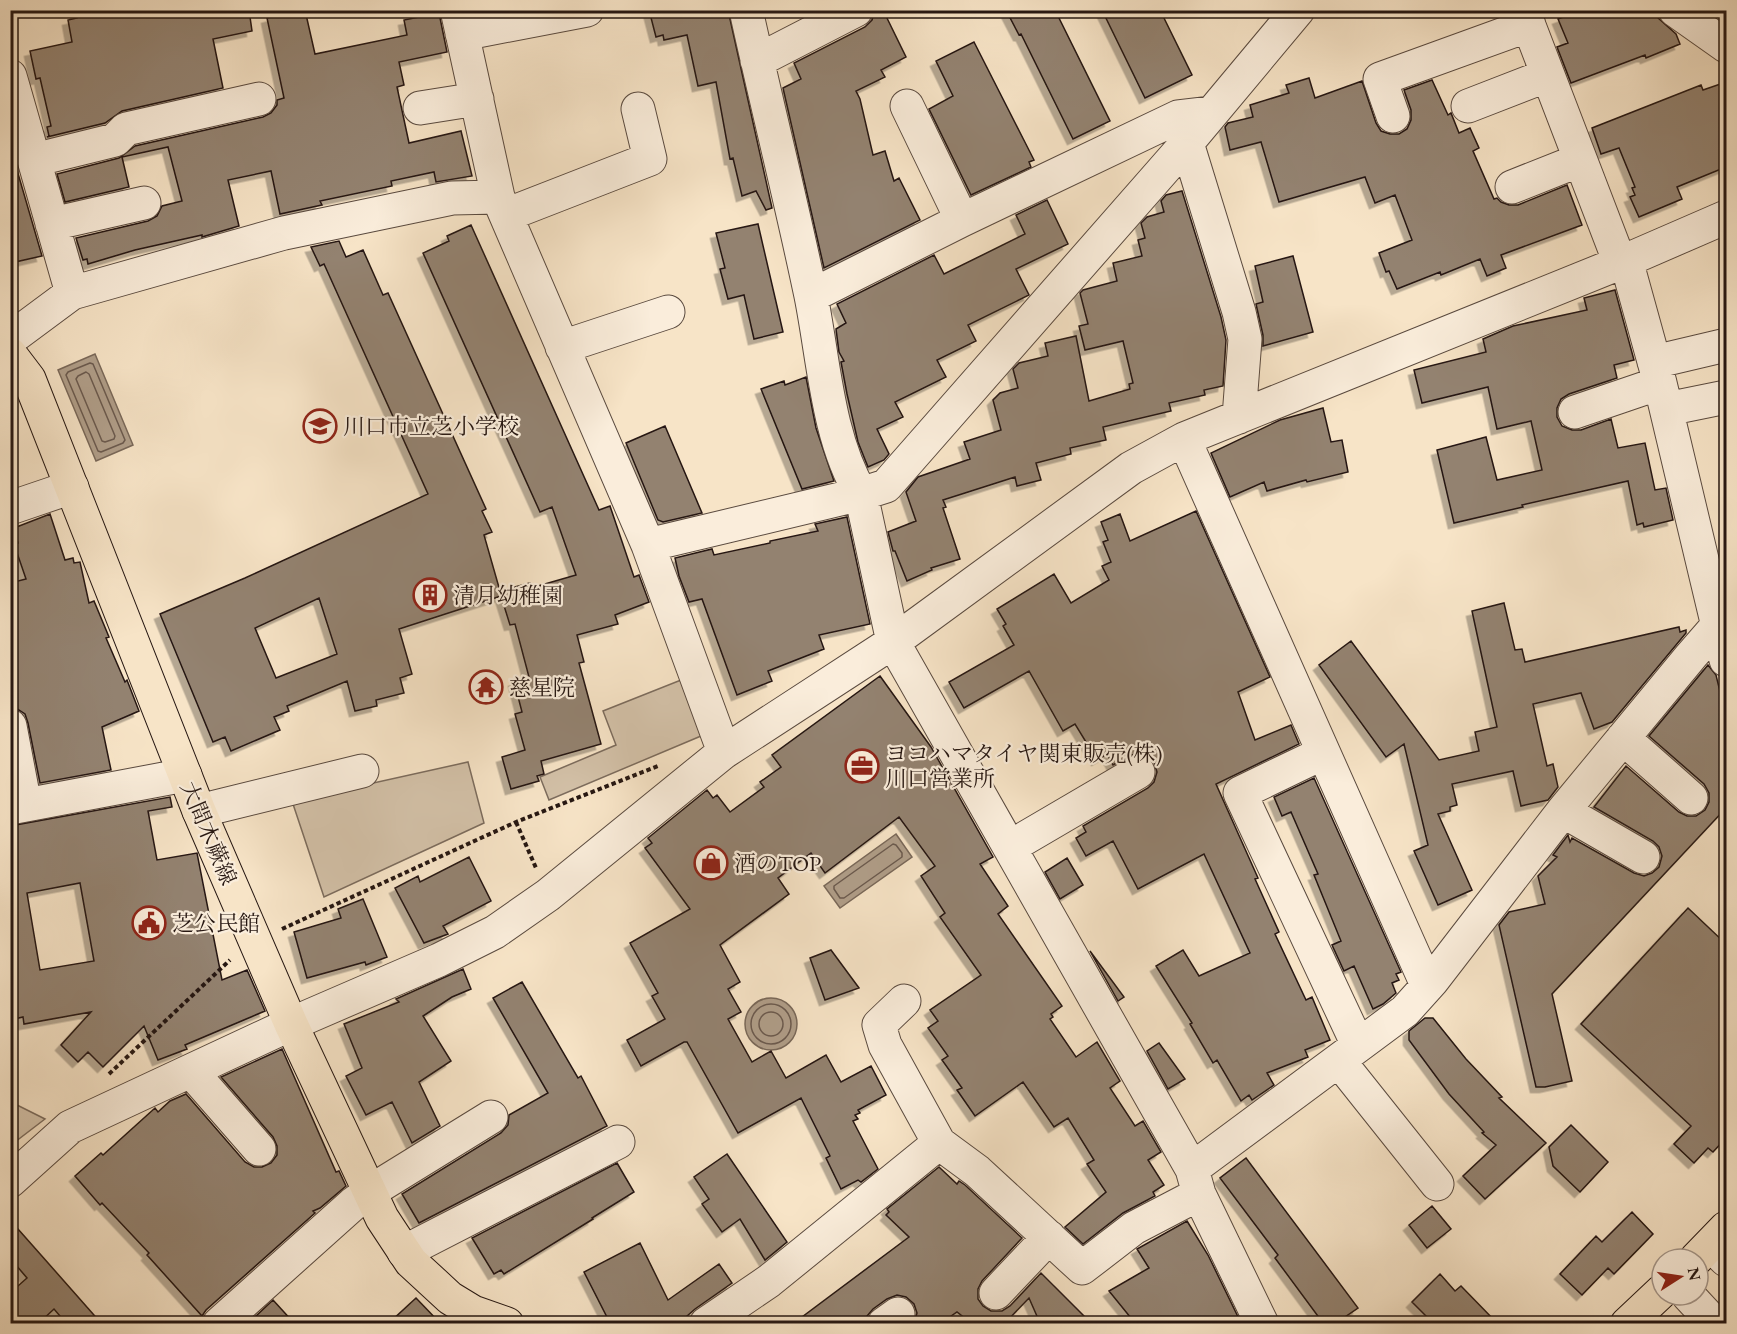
<svg xmlns="http://www.w3.org/2000/svg" width="1737" height="1334" viewBox="0 0 1737 1334" font-family="'EB Garamond','Noto Serif JP',serif">
<style>
.green{fill:#d3c1a8;stroke:#7c6c5d;stroke-width:1.5}
.water{fill:#b09e89;stroke:#796859;stroke-width:1.5}
.lines{fill:none;stroke-linecap:round;stroke-linejoin:round}
.shore{stroke:#6b5a4e;stroke-width:1.5}
.building{fill:#938270;stroke:#261712;stroke-width:1.5;fill-rule:evenodd;filter:url(#shadow)}
.minor-casing{stroke:#5a4a3f;stroke-width:35}
.major-casing{stroke:#261712;stroke-width:35}
.path{stroke:#261712;stroke-width:4;stroke-dasharray:4.5 3;stroke-linecap:butt}
.minor{stroke:#faeddb;stroke-width:33}
.major{stroke:#f7e4c7;stroke-width:33}
.labels{text-anchor:middle;stroke-width:4.5;stroke-linejoin:round;paint-order:stroke}
.poi-label{font-size:22px;fill:#261712;stroke:#faeddb;text-anchor:start}
.street-label{font-size:22px;fill:#261712;stroke:#faeddb}
</style>
<defs>
<filter id="shadow"><feDropShadow dx="-5.5" dy="5.5" stdDeviation="0" flood-color="#0004"/></filter>
</defs>
<rect width="100%" height="100%" fill="#f7e4c7"/>
<filter id="stains"><feTurbulence type="fractalNoise" baseFrequency=".00333" numOctaves="4"/><feColorMatrix values="0 0 0 0 .2 0 0 0 0 .09 0 0 0 0 .02 0 0 0 .5 -.17"/></filter>
<radialGradient id="worn" r=".72"><stop offset=".6" stop-color="#630" stop-opacity="0"/><stop offset="1" stop-color="#630" stop-opacity=".3"/></radialGradient>
<path class="green" d="M681,680L701,736L549,800L540,777L616,745L603,711Z
M468,762L484,823L324,897L292,801Z
M11,1102L45,1119L11,1145Z"/>
<path class="water" d="M95,354L133,445L96,461L58,370Z
M896,834L912,857L840,908L824,886Z
M745 1024a26 26 0 1 1 52 0a26 26 0 1 1-52 0Z"/>
<g class="lines">
<path class="shore" d="M90,363L93,364L125,440L123,443L101,452L98,451L66,375L68,372Z
M86,372L89,374L115,436L114,439L105,442L102,441L76,379L78,376Z
M893,844L896,845L902,853V857L844,898H840L834,889V886Z
M751 1024a20 20 0 1 1 40 0a20 20 0 1 1-40 0Z
M759 1024a12 12 0 1 1 24 0a12 12 0 1 1-24 0Z"/>
</g>
<path class="building" d="M75,10H249L252,31L213,39L223,88L122,111L105,123L47,137L49,136L47,127L51,126L40,78L36,79L30,51L72,42L68,20L77,18Z
M296,10H305L315,54L407,35L404,20L439,13L447,52L399,62L404,85L397,87L409,143L461,131L472,176L436,182L434,172L391,181L392,186L320,201L322,205L280,214L271,171L228,180L239,226L202,237V235L135,250L88,264L87,259L83,260L76,238L148,221L157,216L162,206L182,201L168,147L122,157L129,187L65,202L57,174L119,158L135,146L263,117L271,113L277,105V100L284,98L267,18Z
M649,10H728L772,208L766,210L756,191L742,196L733,158L730,159L716,82L698,86L687,35L664,40L663,35L656,37Z
M875,10H883L906,57L881,70L885,77L856,91L860,99L873,155L885,151L894,181L899,178L920,220L824,268L783,88L801,79L794,63L865,27L872,20Z
M1006,10H1068L1058,16L1110,121L1073,139L1021,34L1019,35Z
M1102,10H1160L1192,75L1145,98Z
M1564,10H1657L1658,18L1676,34L1680,44L1646,58L1645,55L1571,83L1557,47L1568,43L1558,19L1566,16Z
M974,42L1034,160L1029,162L1031,167L971,195L929,109L953,96L936,61Z
M1309,78L1315,98L1362,81L1376,123L1381,131L1390,134H1399L1407,129L1411,120V110L1404,90L1432,80L1448,115L1451,113L1459,133L1470,128L1479,148L1473,151L1494,199L1497,198L1501,202L1509,205H1518L1567,185L1582,225L1501,255L1506,268L1487,276L1480,259L1441,275L1440,272L1397,289L1389,271L1386,272L1379,253L1412,240L1395,195L1375,203L1365,177L1279,202L1261,142L1230,150L1225,127L1228,123L1253,117L1250,105L1289,93L1286,85Z
M1726,82V167L1677,187L1682,199L1639,217L1630,197L1635,195L1632,188L1635,187L1619,148L1601,154L1592,128L1701,85L1703,90Z
M10,146L42,256L15,262L10,247Z
M1182,191L1221,317L1226,340L1223,386L1204,390L1205,395L1169,403L1171,411L1103,427L1106,440L1070,448L1071,454L1036,463L1041,480L1017,486L1015,477L943,500L946,507L943,508L960,559L931,568L932,570L907,581L895,551H893L888,532L916,521L906,492L918,477L970,459L964,442L1001,430L993,400L1000,393L1018,388L1013,369L1019,363L1048,356L1045,343L1076,336L1089,401L1130,389L1129,384L1133,383L1123,341L1085,350L1079,326L1088,324L1080,293L1083,290L1117,281L1113,263L1142,256L1138,240L1145,238L1141,223L1147,217L1164,212L1161,201L1166,195Z
M1047,200L1068,244L1016,269L1029,295L968,325L976,341L937,360L946,377L895,402L903,417L877,429L889,454L884,460L868,467L858,442L847,394L841,362L844,361L839,352L836,329L846,323L837,304L934,255L944,274L1025,234L1016,215Z
M758,224L783,332L754,339L744,295L728,299L720,269L725,268L716,233Z
M471,225L599,510L610,506L634,577L639,575L649,602L615,615L618,624L577,635L584,662L579,663L601,744L541,761L544,774L537,776L539,781L511,789L502,757L525,750L515,714L522,712L514,681L529,677L515,624L510,625L501,596L399,629L412,674L400,678L404,693L376,700L377,706L355,711L347,681L287,706L289,711L274,717L280,730L231,751L225,737L213,742L160,614L245,578L428,494L324,264L320,266L311,247L339,241L346,257L363,250L383,295L388,293L486,509L482,511L492,532L484,535L500,591L530,583L531,588L576,575L552,507L540,512L423,253L449,241L447,236ZM319,598L337,654L276,678L255,628Z
M1293,256L1313,332L1263,346V335L1256,304L1263,302L1255,266Z
M1615,290L1634,360L1614,365L1617,378L1569,394L1561,399L1557,408V417L1562,426L1572,430H1581L1611,419L1618,448L1645,443L1655,490L1666,488L1673,520L1644,527L1643,523L1637,525L1628,481L1522,505L1523,507L1454,523L1437,450L1486,437L1497,480L1542,470L1531,421L1497,429L1488,387L1422,403L1414,370L1486,352L1483,339L1513,326L1587,310L1584,298Z
M806,377L816,428L834,481L802,489L761,389L784,381L785,385Z
M1323,408L1331,442L1342,440L1348,472L1307,482L1306,480L1267,491L1264,482L1230,497L1211,453L1280,420Z
M665,426L702,513L663,522L658,520L626,443Z
M1196,511L1270,677L1238,692L1255,740L1291,725L1299,744L1216,784L1258,878L1255,879L1279,932L1275,934L1306,1000L1312,997L1330,1040L1305,1050L1308,1057L1267,1073L1274,1085L1252,1100L1249,1095L1241,1101L1217,1060L1213,1063L1190,1024L1192,1023L1156,966L1183,950L1199,976L1250,953L1204,854L1138,889L1113,841L1086,856L1076,838L1086,832L1083,826L1148,788L1154,782L1157,772L1154,762L1147,755L1138,753L1129,756L1113,765L1107,754L1097,760L1075,724L1063,731L1029,671L964,708L949,682L1014,645L1003,626L1006,624L997,609L1054,574L1071,603L1109,580L1102,566L1111,562L1103,542L1108,540L1101,522L1120,514L1130,541Z
M50,514L65,560L73,558L74,563L80,562L89,603L94,601L109,637L106,638L125,682L127,680L139,711L102,727L111,770L40,783L28,723L25,714L16,708L10,681V583L26,579L14,544L18,543L14,528Z
M847,517L870,624L819,635L824,649L768,671L772,681L737,695L702,599L689,602L679,576L675,558L712,549L714,555L770,543V541L818,531L815,524Z
M1504,603L1515,650L1522,649L1525,662L1679,627L1680,632L1686,630V633L1612,722L1594,729L1581,693L1533,704L1547,766L1553,764L1558,787L1548,800L1521,806L1513,771L1452,784L1457,805L1450,807V811L1438,814L1472,890L1438,905L1414,851L1428,845L1404,744L1386,757L1319,665L1351,641L1439,760L1479,751L1475,732L1497,727L1472,611Z
M1708,665L1716,675L1726,716V808L1552,994L1572,1081L1545,1087H1536L1499,925L1509,912L1545,904L1538,876L1557,857L1553,855L1568,835L1570,842L1572,838L1634,873L1644,876L1652,873L1659,867L1662,856L1659,847L1653,841L1594,807L1626,766L1679,812L1687,816H1696L1705,810L1709,802V793L1704,784L1649,736Z
M880,676L931,747L993,857L980,864L1008,906L998,914L1062,1006L1051,1014L1053,1017L1050,1019L1076,1057L1097,1042L1120,1081L1110,1088L1135,1126L1143,1121L1161,1152L1148,1160L1164,1185L1153,1192L1155,1196L1123,1213L1083,1244L1065,1227L1106,1192L1087,1164L1094,1160L1068,1118L1054,1127L1023,1082L975,1116L957,1090L962,1088L942,1060L948,1056L928,1028L938,1021L930,1010L981,975L940,917L945,913L921,876L935,866L899,817L825,873L811,853L778,878L789,894L720,945L740,982L728,989L741,1012L728,1019L752,1062L771,1051L786,1078L826,1055L841,1082L871,1066L886,1095L858,1110L860,1113L855,1115L858,1119L853,1121L878,1169L861,1182L858,1180L841,1189L826,1158L830,1156L801,1098L738,1133L687,1042H684L641,1066L627,1040L665,1019L652,996L658,993L630,943L690,909L645,848L652,843L648,838L707,790L713,798L717,795L730,812L764,787L760,782L781,767L772,755Z
M1314,778L1401,972L1396,974L1399,980L1392,983L1396,993L1383,1004L1373,1009L1354,966L1344,971L1332,945L1341,941L1314,875L1318,874L1291,812L1282,816L1274,797Z
M170,797L172,807L148,811L157,860L197,853L222,980L247,970L265,1011L185,1045L187,1049L158,1060L144,1026L103,1067L88,1052L78,1062L61,1045L91,1012L24,1024L23,1017L10,1020V826ZM80,883L94,961L40,970L27,893Z
M469,857L491,901L443,926L448,934L424,943L395,888L418,876L420,882Z
M1067,858L1083,885L1060,899L1045,872Z
M363,899L387,957L366,965L365,962L307,978L294,932L341,918L338,909Z
M1688,908L1726,944V1138L1713,1152L1708,1148L1694,1163L1674,1144L1691,1126L1581,1024Z
M831,950L859,988L825,1000L810,958Z
M1090,951L1124,997L1118,1001Z
M463,969L471,989L452,997L423,1016L451,1061L419,1082L440,1126L412,1143L392,1102L366,1115L346,1076L362,1068L344,1024L399,1002L396,999Z
M522,982L578,1078L581,1076L607,1126L419,1223L402,1194L501,1133L508,1125L509,1115L548,1093L493,998Z
M1425,1018H1433L1466,1059L1502,1097L1499,1098L1546,1143L1485,1199L1463,1176L1496,1145L1482,1133L1484,1132L1449,1094L1409,1040V1031Z
M1159,1043L1185,1079L1168,1089L1147,1051Z
M282,1049L336,1172L339,1171L346,1186L320,1208L313,1211L315,1213L206,1310L202,1316L147,1255L149,1253L102,1203L100,1205L75,1176L101,1153L103,1155L155,1108L158,1112L170,1101L186,1094L245,1162L254,1167H262L271,1163L277,1155V1146L273,1137L221,1077Z
M1571,1125L1608,1162L1580,1192L1553,1166L1549,1147Z
M727,1154L787,1242L765,1260L740,1219L722,1232L702,1204L709,1199L694,1177Z
M1246,1158L1358,1308L1336,1323H1323L1275,1258L1278,1255L1220,1178Z
M617,1163L634,1192L592,1218L593,1219L504,1274L501,1270L494,1274L472,1238Z
M939,1167L957,1184L959,1181L965,1185L1022,1238L982,1281L978,1289V1299L983,1306L991,1311H1002L1010,1306L1041,1273L1091,1323H1040L1029,1298L1005,1323H971L957,1312L941,1323H914L917,1313L914,1304L906,1297L897,1295L887,1299L873,1309L867,1316L866,1323H794L909,1237L886,1215L889,1212L887,1209Z
M1432,1206L1451,1229L1427,1248L1409,1225Z
M1632,1212L1653,1234L1614,1274L1608,1268L1582,1295L1560,1274L1596,1236L1602,1242Z
M10,1220L41,1255L101,1323H66L54,1309L39,1323H20L10,1314V1293L27,1278L10,1258Z
M1187,1221L1208,1255L1241,1323H1135L1109,1291L1149,1268L1137,1249Z
M640,1243L668,1300L719,1264L732,1283L695,1309L679,1323H610L584,1272Z
M1440,1274L1455,1291L1461,1286L1497,1323H1433L1412,1302Z
M416,1298L440,1323H389Z
M273,1300L294,1323H262L256,1316Z"/>
<g class="lines">
<g class="minor-casing">
<path id="minor" d="M457,10L498,197L648,545L724,752
M746,10C767,106 791,200 811,296C824,361 827,436 861,494L893,642L1192,1169L1199,1194L1262,1324
M1523,10L1620,263
M1675,10L1726,46
M462,34L587,10
M757,61L856,10
M10,76L72,293
M907,106L962,220
M1468,106L1548,75
M420,108L477,99
M1393,116L1380,79L1529,25
M1187,143L1239,312L1245,339L1239,417
M34,160L115,140L126,129L259,99
M1512,187L1580,160
M506,215L650,159L638,109
M52,224L144,203
M1626,260L1660,383L1726,660
M811,296L962,220L1178,117L1212,113
M10,339L72,293L284,233L452,198L498,197
M562,347L668,312
M1654,362L1726,345
M1667,409L1726,397
M1575,412L1660,383
M1184,439L1427,985
M10,508L72,487
M648,545L861,494L886,486L1187,143L1298,10
M10,726L25,805
M1623,738L1691,798
M1323,753L1240,793L1358,1045
M10,808L185,775
M199,811L362,771
M1563,811L1643,857
M1010,847L1138,772
M904,1001L879,1025L885,1045L939,1143L977,1171L1082,1268L1134,1228L1199,1194
M1339,1061L1437,1184
M191,1071L259,1149
M1192,1169L1405,1011L1432,981L1563,811L1691,656L1718,625
M10,1181L70,1127L291,1024L439,960L495,932L548,895L724,752L893,642L1131,468L1184,439L1620,263L1726,217
M1711,1245L1726,1260
M404,1252L618,1142
M996,1293L1049,1237
M1688,1295L1715,1324
M219,1324L353,1204L371,1191L491,1117
M706,1324L769,1281L939,1143
M884,1324L898,1314"/>
</g>
<g class="major-casing">
<path id="major" d="M10,354L29,379L199,811L291,1024L382,1218L411,1262L450,1298L473,1312L507,1324
M1696,1259L1726,1228
M1627,1324L1662,1291"/>
</g>
<path class="path" d="M516,822L536,868
M282,929L516,822L658,766
M109,1074L230,960"/>
<use href="#minor" class="minor"/>
<use href="#major" class="major"/>
</g>
<defs>
<g id="school-ring" transform="scale(1.725)"><circle r="9.5" fill="#faeddb" stroke="#8f2418" stroke-width="1.5"/><path d="M0-5L7-2L0 1L-7-2ZM-4 1L0 2.5L4 1V4Q0 6-4 4Z" fill="#8f2418"/></g>
<g id="building-ring" transform="scale(1.725)"><circle r="9.5" fill="#faeddb" stroke="#8f2418" stroke-width="1.5"/><path d="M-4-6H4V6H1V3H-1V6H-4ZM-2.5-4.3h1.7v1.8h-1.7ZM.8-4.3h1.7v1.8H.8ZM-2.5-1h1.7V.8h-1.7ZM.8-1h1.7V.8H.8Z" fill="#8f2418"/></g>
<g id="temple-ring" transform="scale(1.725)"><circle r="9.5" fill="#faeddb" stroke="#8f2418" stroke-width="1.5"/><path d="M0-6L5-2H3V0L6.5 2.5H4V6H1.5V3h-3V6H-4V2.5H-6.5L-3 0V-2H-5Z" fill="#8f2418"/></g>
<g id="office-ring" transform="scale(1.725)"><circle r="9.5" fill="#faeddb" stroke="#8f2418" stroke-width="1.5"/><path d="M-6-3h4V-5.5h4V-3h4V5H-6ZM-1-4.5V-3h2v-1.5ZM-6 0V1H6V0Z" fill="#8f2418"/></g>
<g id="shop-ring" transform="scale(1.725)"><circle r="9.5" fill="#faeddb" stroke="#8f2418" stroke-width="1.5"/><path d="M-5-2.5h2.3a2.7 3.5 0 0 1 5.4 0H5L5.5 6h-11ZM-1.5-2.5h3a1.5 2.3 0 0 0-3 0Z" fill="#8f2418"/></g>
<g id="civic-ring" transform="scale(1.725)"><circle r="9.5" fill="#faeddb" stroke="#8f2418" stroke-width="1.5"/><path d="M-.6-6.5H3V-4.5H.6V-3L4-1V1h2V6H-6V1h2V-1L-.6-3ZM-1.2 2.5V6h2.4V2.5Z" fill="#8f2418"/></g>
</defs>
<g fill-rule="evenodd">
<use href="#school-ring" x="320" y="426"/>
<use href="#building-ring" x="430" y="595"/>
<use href="#temple-ring" x="486" y="687"/>
<use href="#office-ring" x="862" y="766"/>
<use href="#shop-ring" x="711" y="863"/>
<use href="#civic-ring" x="149" y="923"/>
</g>
<g class="labels">
<g class="poi-label">
<text x="343" y="434">川口市立芝小学校</text>
<text x="453" y="603">清月幼稚園</text>
<text x="509" y="695">慈星院</text>
<text x="885" y="761">ヨコハマタイヤ関東販売(株)<tspan x="885" dy="25">川口営業所</tspan></text>
<text x="734" y="871">酒のTOP</text>
<text x="172" y="931">芝公民館</text>
</g>
<g class="street-label">
<text transform="translate(209 833) rotate(67)" y="8">大間木蕨線</text>
</g>
</g>
<rect width="1737" height="1334" fill="none" stroke="#f7e4c7" stroke-width="36"/>
<rect x="12" y="12" width="1713" height="1310" fill="none" stroke="#261712" stroke-width="3"/>
<rect x="18" y="18" width="1701" height="1298" fill="none" stroke="#261712" stroke-width="1.5"/>
<g transform="translate(1680 1277) rotate(78)"><circle r="28" fill="#faeddb" stroke="#a5978b" stroke-width="1.5"/>
<path d="M0-4.5L10 22L0 15L-10 22Z" fill="#8f2418"/>
<text y="-9" font-size="16" font-weight="bold" text-anchor="middle" fill="#261712">N</text>
</g>
<rect width="100%" height="100%" filter="url(#stains)"/>
<rect width="100%" height="100%" fill="url(#worn)"/>
</svg>
